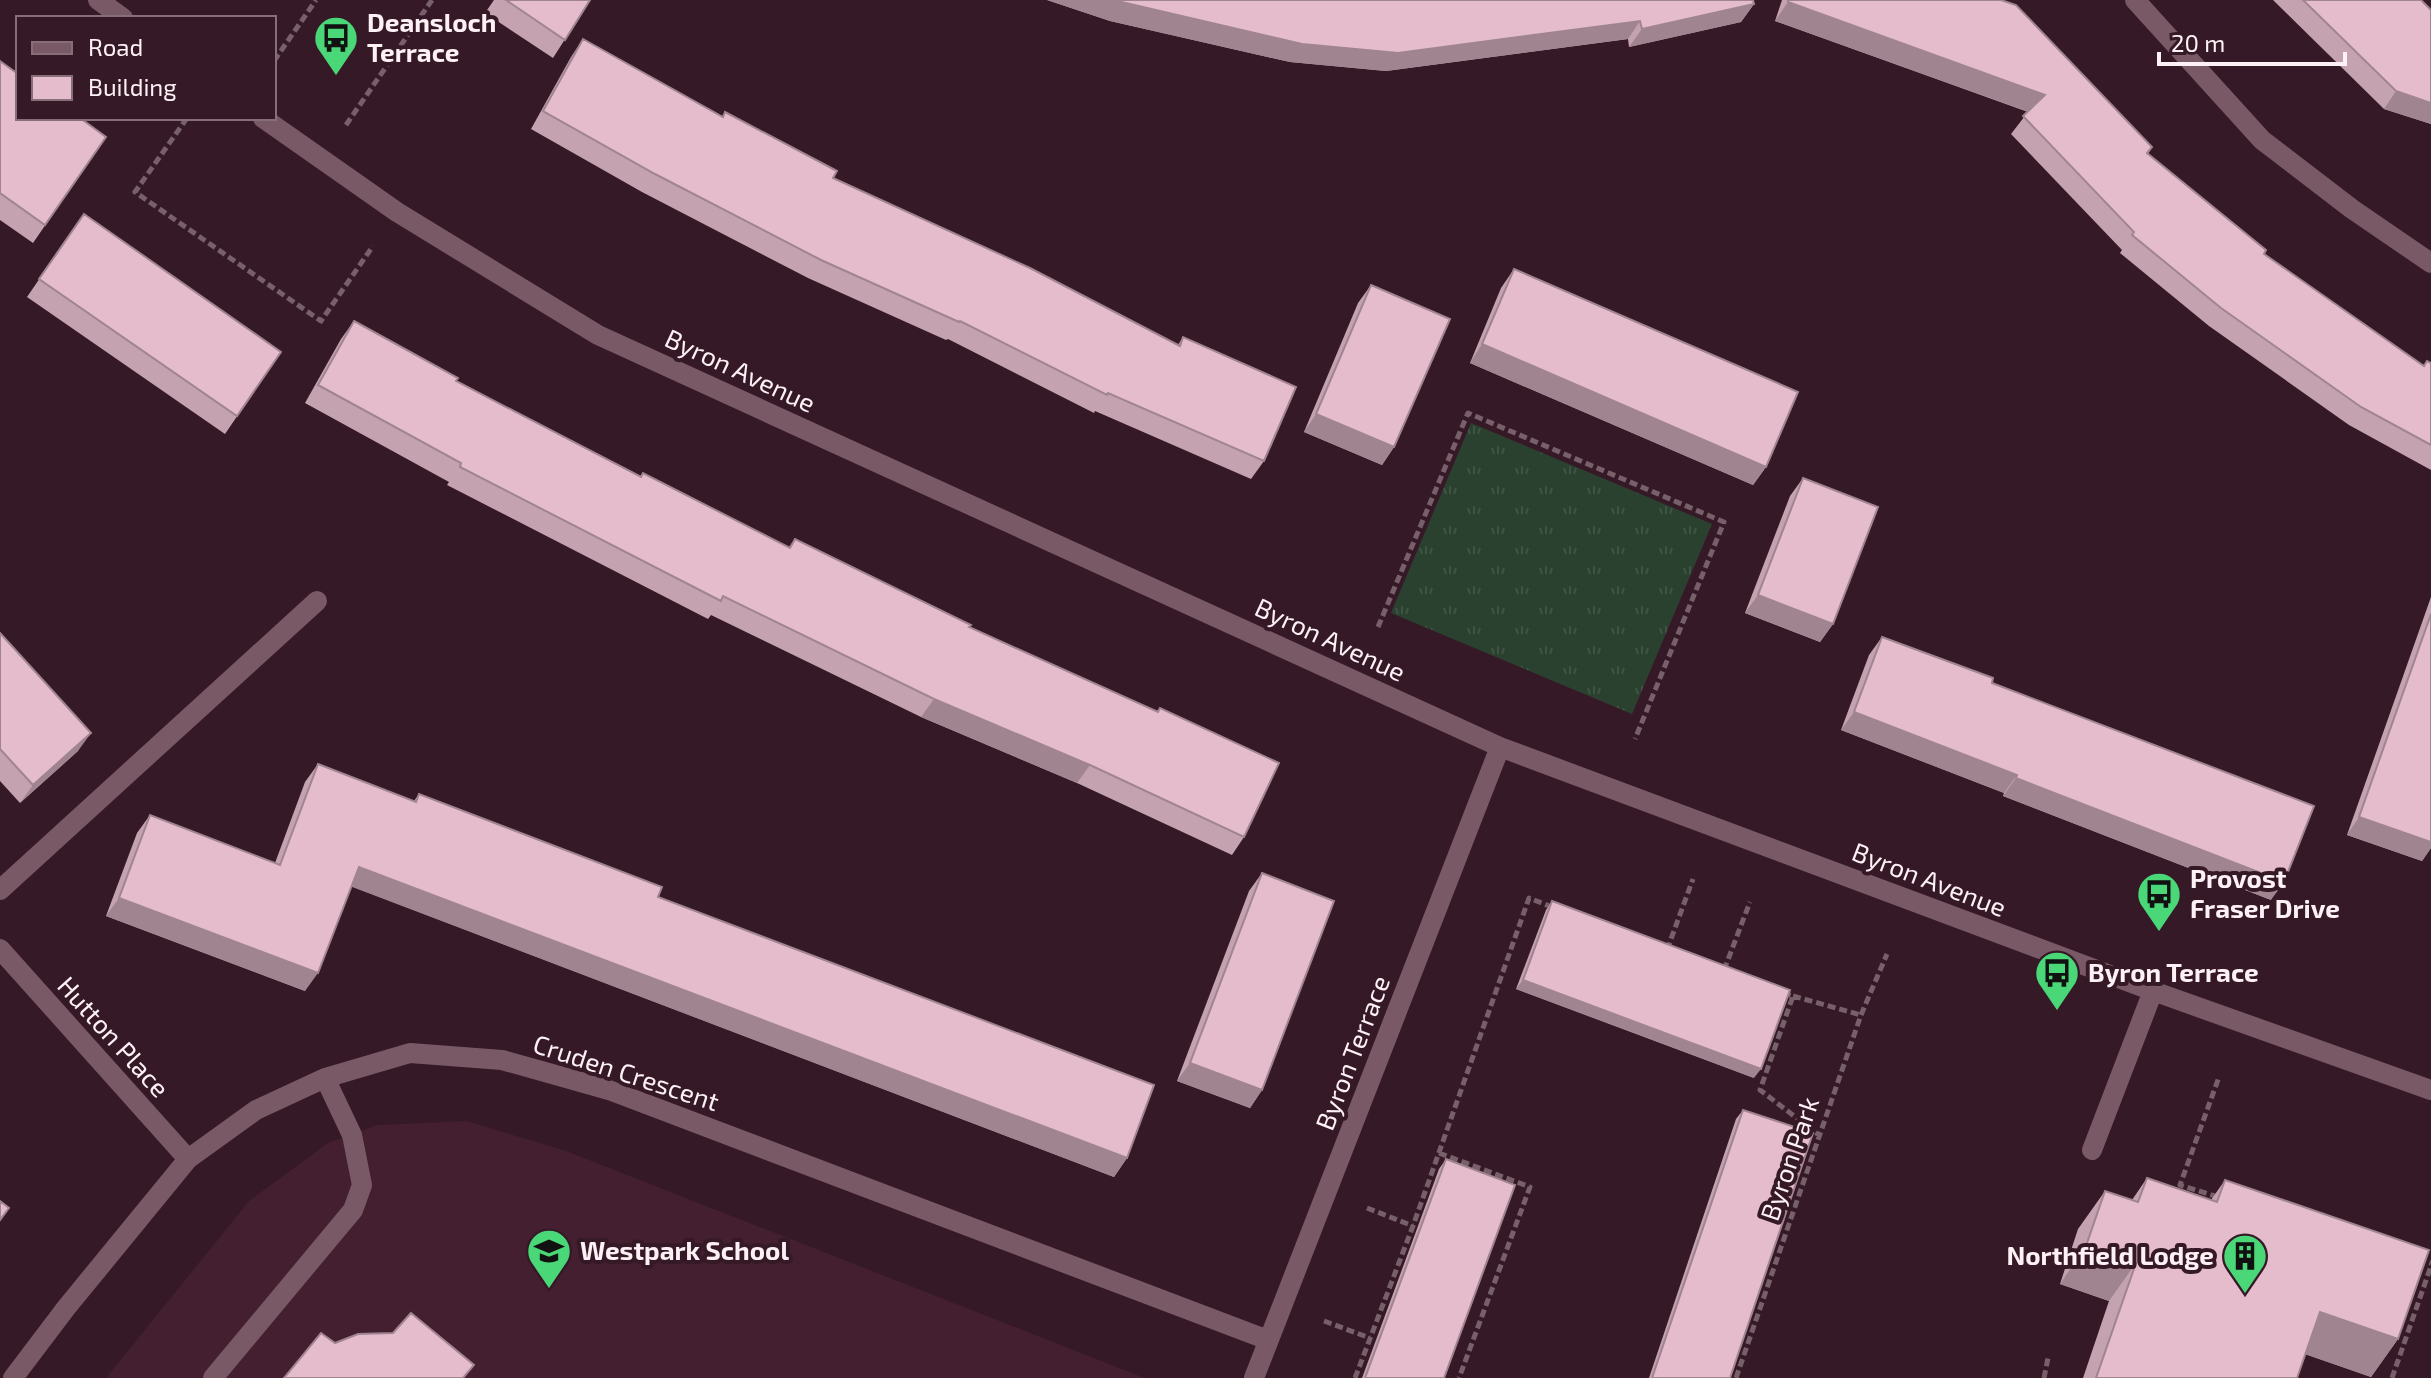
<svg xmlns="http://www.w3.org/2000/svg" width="2431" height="1378" viewBox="0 0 2431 1378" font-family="'Exo 2',sans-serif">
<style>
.built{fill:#431f2f}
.grass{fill:url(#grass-tufts)}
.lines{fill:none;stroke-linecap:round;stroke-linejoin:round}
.path{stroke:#77606a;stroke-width:5;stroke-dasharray:8 4;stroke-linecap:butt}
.minor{stroke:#795966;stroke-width:20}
.wall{fill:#c4a2af}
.shaded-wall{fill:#a0848f}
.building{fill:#e4bccc;stroke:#a0848f;stroke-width:2}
.labels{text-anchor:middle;stroke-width:8;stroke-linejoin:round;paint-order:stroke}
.poi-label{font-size:26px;font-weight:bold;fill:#fdf1f5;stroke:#361926;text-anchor:start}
.street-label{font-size:26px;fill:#fdf1f5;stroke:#361926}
</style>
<defs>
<pattern id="grass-tufts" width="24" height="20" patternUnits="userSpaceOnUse" patternTransform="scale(2)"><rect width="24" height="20" fill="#2b4130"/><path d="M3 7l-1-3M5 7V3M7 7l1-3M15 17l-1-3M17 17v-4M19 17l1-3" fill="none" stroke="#405444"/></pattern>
</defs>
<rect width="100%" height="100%" fill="#361926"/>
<path class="built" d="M467,1121L566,1151L1145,1378H106L249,1201L328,1143L377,1125Z"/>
<path class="grass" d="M1471,423L1712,524L1632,714L1391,613Z"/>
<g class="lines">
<path class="path" d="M274,61L316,0
M187,118L135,192L321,321L373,246
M346,125L432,0
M1378,627L1468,413L1724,522L1635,739
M1667,950L1693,879
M1724,970L1750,902
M1783,993L1793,996L1760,1090L1819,1135
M1793,996L1861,1015
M1439,1153L1530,1187L1459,1378
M2218,1197L2180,1185L2219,1077
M1367,1208L1413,1226
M2418,1259L2431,1263
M1324,1321L1370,1338
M1355,1378L1413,1226L1529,898L1552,907
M1736,1378L1861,1015L1887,954
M2044,1378L2048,1358
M2392,1378L2431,1266"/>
<path class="minor" d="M98,0L123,18
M2135,0L2262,140L2352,209L2431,263
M263,118L397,212L598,335L1500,747L2153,991L2431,1090
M0,890L317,601
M0,949L188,1159
M2092,1150L2153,991
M13,1378L66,1308L188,1159L256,1110L325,1078L410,1053L502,1060L609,1090L1268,1340
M213,1378L353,1210L362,1185L352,1135L325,1078
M1254,1378L1500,747"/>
</g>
<path class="wall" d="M494,0H590L553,58L485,13Z
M1047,0H1753L1754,4L1741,22L1629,47L1628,39L1386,71L1290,62L1110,21Z
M1782,0H2001L2152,147L2148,154L2264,254L2423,366L2427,361L2431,363V470L2349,425L2209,326L2120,253L2122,250L2011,134L2028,112L1775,21Z
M2273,0H2421L2431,124L2384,109Z
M583,39L833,178L1178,345L1183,337L1264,461L1251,479L1095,411L1094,413L948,339L946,340L808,278L642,192L531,129L571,57Z
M0,61L106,137L33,243L0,220Z
M84,214L281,352L225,434L27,297Z
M1514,269L1766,467L1753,485L1470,363L1501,288Z
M1371,285L1394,447L1382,465L1304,432L1358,303Z
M354,321L456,381L641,476L789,547L795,539L969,627L1157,711L1160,708L1244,837L1232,855L1077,783L921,717L711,615L708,619L447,485L449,482L305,403L341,339Z
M1803,478L1833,624L1820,642L1745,613L1790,496Z
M2431,597V848L2422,861L2347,835Z
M0,633L78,751L20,803L0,781Z
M1882,637L1992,683L2271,900L2003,796L2004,793L1841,730L1869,655Z
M318,764L414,801L419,794L658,897L1127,1158L1114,1177L351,886L305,991L106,916L137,833L150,815L275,863L305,782Z
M1262,873V1090L1250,1108L1177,1081L1249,891Z
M1552,901L1754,1078L1516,989L1546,910Z
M1743,1110L1730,1378H1649L1736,1119Z
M1446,1159L1444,1378H1362L1439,1169Z
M2147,1178L2211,1200L2225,1180L2398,1339L2371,1377L2305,1354L2297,1378H2083L2109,1301L2060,1284L2078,1229L2105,1191L2132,1200Z"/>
<path class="shaded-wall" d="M1047,0H1113L1640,21L1628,39L1386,71L1290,62L1110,21Z
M1788,2L2045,95L2032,113L1775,21Z
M1754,4L1741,22L1629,47L1642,29Z
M2396,91L2431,103V124L2384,109Z
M1482,344L1766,467L1753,485L1470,363Z
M1316,414L1394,447L1382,465L1304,432Z
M1758,595L1833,624L1820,642L1745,613Z
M934,699L1090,765L1077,783L921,717Z
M1854,712L2017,775L2004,793L1841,730Z
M91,733L78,751L20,803L33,785Z
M2016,778L2284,882L2271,900L2003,796Z
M2359,817L2431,842V848L2422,861L2347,835Z
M359,867L1127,1158L1114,1177L347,885Z
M119,898L318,973L305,991L106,916Z
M1523,980L1761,1069L1754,1078L1516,989Z
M1190,1063L1262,1090L1250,1108L1177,1081Z
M2086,1246L2136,1263L2109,1301L2060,1284Z
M2320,1312L2398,1339L2371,1377L2293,1350Z"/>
<path class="building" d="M506,0H590L565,40Z
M1113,0H1753L1754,4L1642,29L1640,21L1398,53L1302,44Z
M1788,0H2001L2016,5L2152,147L2147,153L2266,250L2264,254L2424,366L2427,361L2431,363V445L2361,407L2221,308L2132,235L2134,232L2023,116L2045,95L1788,2Z
M2303,0H2421L2431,10V103L2396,91Z
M583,39L723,117L725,112L837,171L833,178L1030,268L1180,346L1183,337L1296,387L1264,461L1108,393L1107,395L960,321L959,322L821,260L655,174L543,111Z
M0,61L18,74V118H80L106,137L45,225L0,193Z
M84,214L281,352L237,416L39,279Z
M1514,269L1798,392L1766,467L1482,344Z
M1371,285L1450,319L1394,447L1316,414Z
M354,321L458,378L456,381L641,477L643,473L790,548L795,539L971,625L969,627L1158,712L1160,708L1279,763L1244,837L1090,765L934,699L723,596L721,601L460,467L461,463L318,385Z
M1803,478L1878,507L1833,624L1758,595Z
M2431,614V842L2359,817Z
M0,633L91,733L33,785L0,749Z
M1882,637L1993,678L1992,683L2314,806L2284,882L2016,778L2017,775L1854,712Z
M318,764L416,802L419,794L662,887L658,897L1154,1085L1127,1158L359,867L318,973L119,898L150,815L280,865Z
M1262,873L1334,901L1262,1090L1190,1063Z
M1552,901L1790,990L1761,1069L1523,980Z
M1743,1110L1813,1133L1730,1378H1652Z
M1446,1159L1515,1185L1444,1378H1365Z
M2147,1178L2217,1202L2225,1180L2429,1250L2398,1339L2320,1312L2297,1378H2096L2136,1263L2086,1246L2105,1191L2138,1202Z
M0,1201L9,1208L0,1220Z
M411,1313L474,1365L463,1378H284L321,1333L335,1343L358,1334L393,1333Z"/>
<defs>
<g id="bus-pin" transform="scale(2.3)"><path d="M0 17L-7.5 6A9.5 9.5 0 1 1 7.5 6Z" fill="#4ad778" stroke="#361926"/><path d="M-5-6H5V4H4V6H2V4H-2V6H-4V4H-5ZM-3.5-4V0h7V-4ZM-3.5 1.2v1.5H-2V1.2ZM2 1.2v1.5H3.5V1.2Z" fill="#111"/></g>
<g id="school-pin" transform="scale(2.3)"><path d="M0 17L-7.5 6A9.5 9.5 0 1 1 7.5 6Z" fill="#4ad778" stroke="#361926"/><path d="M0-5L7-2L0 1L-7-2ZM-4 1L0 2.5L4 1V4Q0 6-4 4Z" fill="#111"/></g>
<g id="building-pin" transform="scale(2.3)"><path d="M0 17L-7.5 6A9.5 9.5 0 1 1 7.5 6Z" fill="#4ad778" stroke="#361926"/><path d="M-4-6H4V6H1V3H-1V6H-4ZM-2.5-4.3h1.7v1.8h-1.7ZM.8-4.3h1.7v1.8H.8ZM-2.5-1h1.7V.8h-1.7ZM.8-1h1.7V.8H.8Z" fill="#111"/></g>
</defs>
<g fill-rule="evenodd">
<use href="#bus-pin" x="336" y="38"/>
<use href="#bus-pin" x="2159" y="894"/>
<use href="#bus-pin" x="2057" y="973"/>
<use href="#school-pin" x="549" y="1251"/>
<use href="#building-pin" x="2245" y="1256"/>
</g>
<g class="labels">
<g class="poi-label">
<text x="367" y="32">Deansloch<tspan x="367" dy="30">Terrace</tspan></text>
<text x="2190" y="888">Provost<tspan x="2190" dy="30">Fraser Drive</tspan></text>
<text x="2088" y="982">Byron Terrace</text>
<text x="580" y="1260">Westpark School</text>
<text x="2214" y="1265" text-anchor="end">Northfield Lodge</text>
</g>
<g class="street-label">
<text transform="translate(740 371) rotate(25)" y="9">Byron Avenue</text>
<text transform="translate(1330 640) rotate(25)" y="9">Byron Avenue</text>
<text transform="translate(1929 880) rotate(21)" y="9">Byron Avenue</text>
<text transform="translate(113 1037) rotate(48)" y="9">Hutton Place</text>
<text transform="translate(1353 1053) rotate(-69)" y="9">Byron Terrace</text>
<text transform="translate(626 1073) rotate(18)" y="9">Cruden Crescent</text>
<text transform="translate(1790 1159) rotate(-71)" y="9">Byron Park</text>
</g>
</g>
<rect x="16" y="16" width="260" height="104" fill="#361926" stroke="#866f79" stroke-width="2"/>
<rect x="32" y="42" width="40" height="12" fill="#795966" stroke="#866f79" stroke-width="2"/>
<text x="88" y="56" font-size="24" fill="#fdf1f5">Road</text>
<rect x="32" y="76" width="40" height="24" fill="#e4bccc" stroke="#866f79" stroke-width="2"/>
<text x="88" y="96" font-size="24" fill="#fdf1f5">Building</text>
<path d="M2159 52v12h186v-12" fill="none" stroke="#fdf1f5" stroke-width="4"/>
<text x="2171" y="52" font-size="24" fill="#fdf1f5" stroke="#361926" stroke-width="6" paint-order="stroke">20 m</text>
</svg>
